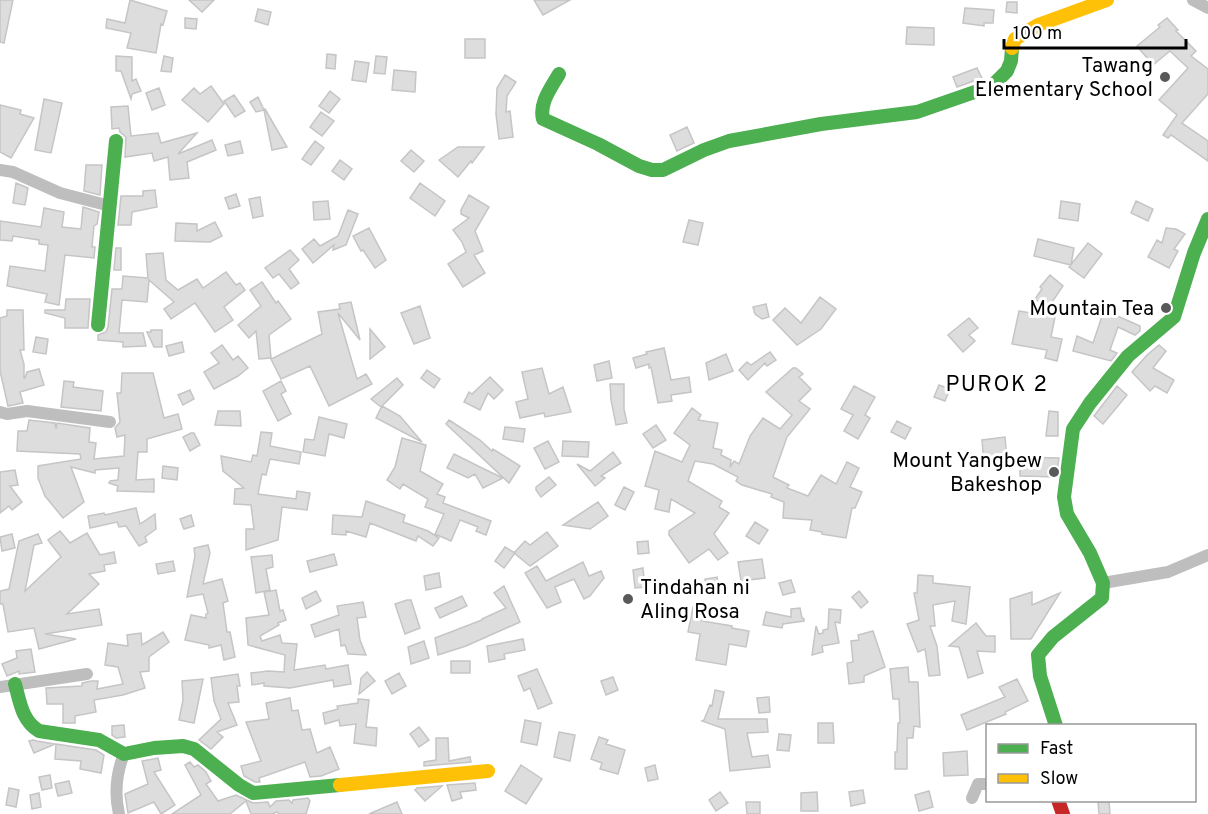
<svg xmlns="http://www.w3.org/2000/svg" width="1208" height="814" viewBox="0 0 1208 814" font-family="Overpass,sans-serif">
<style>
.building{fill:#ddd;stroke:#c5c5c5;stroke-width:1.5}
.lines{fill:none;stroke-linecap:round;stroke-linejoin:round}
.street{stroke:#bebebe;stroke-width:12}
.fast{stroke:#4caf50;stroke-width:14}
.slow{stroke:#ffc107;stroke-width:14}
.jam{stroke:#c62828;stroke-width:14}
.poi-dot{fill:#595959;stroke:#fff;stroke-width:2}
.labels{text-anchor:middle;stroke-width:6;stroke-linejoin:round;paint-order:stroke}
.poi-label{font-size:21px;fill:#000;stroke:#fff;text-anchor:end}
.neighbourhood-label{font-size:22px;letter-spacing:1.5px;fill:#000;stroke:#fff}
</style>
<rect width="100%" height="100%" fill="#fff"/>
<path class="building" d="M0,0H13L4,43L0,42Z
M130,0L167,11L163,25L161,24L156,53L127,48L131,33L106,28L107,19L125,23Z
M189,0H214L202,12Z
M534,0H570L543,15Z
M1007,2H1017V13L1006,12Z
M965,8L994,10L993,23H984V26L963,23Z
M258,9L271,12L268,25L255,21Z
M185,18L197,19L196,29L185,28Z
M1167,18L1178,30L1176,31L1196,51L1191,56L1208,69V94L1182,123L1208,141V161L1171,135L1168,138L1163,135L1177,115L1159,100L1188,68L1170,51L1153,65L1137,46L1160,27L1158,25Z
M907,27L934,28V45L906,44Z
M465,39H485V58H465Z
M327,54L336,55L335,69L326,68Z
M116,56L132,57V81L136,79L141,91L132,94L131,99L121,71H116Z
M164,56L173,58L171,72L161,71Z
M376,56L387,57L385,74L374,73Z
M355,61L369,63L366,82L352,80Z
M977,68L982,78L957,87L953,77Z
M394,70L416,72L415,92L392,90Z
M505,75L516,82L507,96L506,112L510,111L513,137L499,139L496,114L497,88Z
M211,86L224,104L208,122L182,100L194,88L200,94Z
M159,88L165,105L152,110L146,93Z
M330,91L340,99L329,113L319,106Z
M234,95L245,111L235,117L224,101Z
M258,97L264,110L256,112L250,102Z
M44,99L62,103L51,153L35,150Z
M0,105L21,110L20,114L34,118L11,158L0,152Z
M128,106L131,136L158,133L161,143L197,133L178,154L212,140L216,150L187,162L189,178L170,180L168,157L154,161L152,153L125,157L126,137L120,132L119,128L112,129L111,107Z
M265,109L287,147L272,150L264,110Z
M321,112L334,121L322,136L310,127Z
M687,127L694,143L677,151L670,135Z
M240,141L243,153L228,156L225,145Z
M315,141L324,148L311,165L302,159Z
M458,147H484L472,163L471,161L458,177L439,160Z
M411,150L424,161L414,172L401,161Z
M340,160L352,169L344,180L332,171Z
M86,165H102L100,195L84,191Z
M16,183L28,188L25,205L13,203Z
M420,183L445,201L435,216L410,198Z
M155,190L157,207L132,212L131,225H118L121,196H143V191Z
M236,194L240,206L229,209L225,198Z
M469,195L489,207L475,231L483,251L474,255L485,273L463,287L448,264L466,252L462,242L453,230L469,218L461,214V210Z
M260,197L263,216L253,218L249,199Z
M328,201L330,219L314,220L313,202Z
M1061,201L1080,204L1078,221L1059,218Z
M1136,201L1153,209L1148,221L1131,213Z
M83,207L99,212L97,224L94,226L92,247H95L94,258L65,255L59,305L45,302L47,294L7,286L10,266L45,271L48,245L39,244V240L13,236L12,241L0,240V221L41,227L44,208L64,212L62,227L81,229Z
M348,210L358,214L346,245L333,250L334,245L313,263L302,249L314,239L320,246L338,236Z
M689,220L703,223L698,245L683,242Z
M215,222L222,236L210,242L175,241L176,223L197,224V231Z
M369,228L386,260L375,268L363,250L361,251L353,236Z
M1166,228L1176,229L1185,234L1174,249L1178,251L1169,268L1148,257L1157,240L1162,243Z
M1038,239L1074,248L1071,265L1034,256Z
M1088,243L1102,254L1084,278L1069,267Z
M116,248H121V270H114Z
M290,250L299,260L289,269L299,283L291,289L279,274L273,278L265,268Z
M163,253L166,280L178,290L197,279L203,288L226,272L236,285L240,283L245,290L224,307L233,320L215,332L195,303L171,319L164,309L174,302L149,280L147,302L122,300L119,333H143L146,346L123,347V342L98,340V335L106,332L108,327L112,289H122L123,276L148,278L146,254Z
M1050,275L1063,286L1048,308L1035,299L1042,289L1040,287Z
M262,282L276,303L278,301L291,319L269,335L271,358L259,359L256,331L249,338L238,325L261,306L250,290Z
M820,297L836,309L821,329L797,345L773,320L785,308L801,323Z
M66,299H90L88,328H65V318L45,313V310H65Z
M351,302L360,340L338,313L357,379L366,374L372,384L329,406L310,366L281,379L271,359L322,334L318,312L340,309L339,304Z
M766,304L769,317L762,319L755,314L753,307Z
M420,306L430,338L414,344L401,313Z
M7,310H23L24,350H20L24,364V378H25L27,372L39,369L44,385L20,392L23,403L8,406L0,371V318L7,316Z
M1104,310L1140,326V331L1135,335L1118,327L1110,350L1117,353L1111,361L1073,351L1077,336L1093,343Z
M1019,311L1055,317L1051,337L1062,339L1057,361L1045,358L1047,350L1012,344Z
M969,318L978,328L969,335L975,341L963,352L948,335Z
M370,329L385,347L370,359Z
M151,330H162V347H154L147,332H151Z
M36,337L48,339L46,354L33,352Z
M182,342L184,352L169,356L166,346Z
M222,345L233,360L238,356L248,368L238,376L214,389L204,372L219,363L211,353Z
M1159,345L1166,351L1153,368L1174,380L1167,393L1155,386L1150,391L1132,372L1147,355Z
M664,348L671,380L689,377L691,392L671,395L672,401L658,403L651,367L649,368V364L636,368L633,358L647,354L646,352Z
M770,352L776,360L767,366L765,363L748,380L739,370L747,362L751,365Z
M726,354L733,371L709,380L706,363Z
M609,361L612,378L597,381L594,365Z
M542,368L549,394L563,387L571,412L545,417L544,413L520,418L516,402L528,399L522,372Z
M793,368H796L803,374L799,377L811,389L799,401L810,409L787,437L773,477L789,485L787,488L808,496L821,475L836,484L847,462L859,468L850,487L862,492L855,508H852L846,538L822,534V532L810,530L812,520L783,518L784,502L771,497L772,494L742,485L736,481L738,477L713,464L695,461L688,481L722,501L719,507L729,513L714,534L728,553L718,560L709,549L689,563L669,535V531L695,513L671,499L669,512L655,509L659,490L645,486L655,451L682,462L690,445L674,433L692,408L701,415L698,420L718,423L713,448L722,450L721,455L731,460L730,467L734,461L739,464L750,436L763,418L780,429L792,415L766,392Z
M427,370L440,379L434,388L421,378Z
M122,373H153L164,418L178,414L182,429L147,439V452H138L136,480L154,479V492L117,491L118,486L109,483L110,481L118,480L119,468L95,470V473L71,467L84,502L63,518L45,496L38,478V466L81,459L80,454L17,451L18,431H27L29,420L55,423L56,429L57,423L90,428L89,442L96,443L94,459L124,456L125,435L117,437L115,428L120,422L117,393H121Z
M490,377L503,390L494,399L488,393L480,410L464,402L469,392L472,394Z
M397,378L403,385L381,407L371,399Z
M64,381L74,382L73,387L103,391L101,411L61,407Z
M281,381L286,391L281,394L291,414L278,421L263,391Z
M610,384H624V409L627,423L616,425L611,400Z
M939,385L950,389L945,401L934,397Z
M854,386L875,397L865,415L870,418L858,439L844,431L853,415L841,409Z
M1117,386L1127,395L1103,424L1094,416Z
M190,390L194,399L183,405L178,395Z
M382,406L400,416L422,442L376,418Z
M218,411H240L241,426L215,425Z
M1049,411L1058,412V436H1046Z
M319,417L347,424L344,438L329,434L325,456L303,452L305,439L314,440Z
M449,420L480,440L492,451L493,449L520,466L509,483L446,424Z
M897,421L911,428L905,439L891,432Z
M656,425L666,440L653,448L643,434Z
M505,427L525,429L523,442L503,439Z
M261,432L272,433L270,446L301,452L299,464L270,459L266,475L262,474L258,494L296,499L297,491L310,493L307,510L282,507L278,540L246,550V529H254L251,505L234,504L235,489L244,488L223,471L221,456L251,462L253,455L257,456Z
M191,433H194L200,445L190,451L183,437Z
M1005,437L1007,460L984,463L982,440Z
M402,438L426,445L420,471L443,484L437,494L445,497L443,503L491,521L486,535L476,531L478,527L460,520L451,541L435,534L444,514L425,507L428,499L403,484L400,489L387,480L395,467Z
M548,441L559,462L545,469L534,448Z
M563,441L589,442L588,457L562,456Z
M613,452L621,463L601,476L605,478L595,486L577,464L590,471Z
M454,454L480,467L503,478L483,488L475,474L468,478L447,468Z
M1020,457L1059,458L1056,477L1020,476Z
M163,466L178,468L177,480L162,478Z
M15,470L18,485L10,486L22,502L12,510L9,506L0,513V472Z
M549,477L556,485L541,497L536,490V487Z
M624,487L634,492L625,510L615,505Z
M366,501L405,515L403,522L428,531L439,538L433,546L418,536L416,541L370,523L366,537L346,531V535L332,534L333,515L362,517Z
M598,502L608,516L590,529L563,525Z
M136,508L140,524L155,514L156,529L145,537L147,542L139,546L126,526L119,527L117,522L90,528L88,516L104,513L105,515Z
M191,515L194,526L184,529L180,519Z
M755,522L768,530L759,544L746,536Z
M60,531L70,543L87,533L100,555L114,552L116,563L104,565L105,571L89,574L99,584L67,614L99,609L102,625L45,634L76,639L39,649L34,628L8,632L3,604H0V591L9,589L19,541L38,534L42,543L34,545L25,591L61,557L48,540Z
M547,532L558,546L530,566L514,553L525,541L530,545Z
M12,534L15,548L2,551L0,537Z
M648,541L649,553L638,554L637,542Z
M208,545L210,553L203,584L222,579L228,601L223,603L227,632H230L235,657L224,660L221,645L209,648V645L185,640L191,615L206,618V614L208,613L203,594L187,597L195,556L194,548Z
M505,547L515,553L504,568L495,561Z
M334,554L337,565L310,572L307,561Z
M272,555L273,567L266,569L270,590L256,593L251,557Z
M762,559L765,578L741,581L738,562Z
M173,561L175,571L158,574L156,564Z
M583,562L589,576L601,571L604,578L590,596L584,599L574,579L555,587L561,602L547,608L525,573L537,566L546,581Z
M643,568L645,587L635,588L633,570Z
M439,573L441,587L426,590L424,576Z
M918,575L933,576V583L970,587L966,624L952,621L955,601L933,605L935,626H930L937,646L940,675L929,676L925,649L918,652L907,624L919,620L914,593H917Z
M717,577L720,592L708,594L705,579Z
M791,580L795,592L783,595L779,583Z
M504,586L520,622L466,646L438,655L435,638L482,620V619L506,608L494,593Z
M276,590L280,611L283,610L286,620L278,623L279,625L260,636L262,641L280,635L282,643L297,644L294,670L325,665L326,669L348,665L351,684L334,687L333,680L290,688L264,686V683L252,685L251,673L268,671L284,672L285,655L248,645L246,618L269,615L264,592Z
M316,591L321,601L306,609L302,598Z
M859,591L868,602L861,608L852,597Z
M1032,592V605L1060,593L1031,639H1011L1010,599Z
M462,596L467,606L440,618L435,608Z
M407,600H411L420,628L405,634L395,604Z
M363,602L366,617L357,618L360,640L366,655L348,654L345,645L341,646L339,629L315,637L311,625L339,615L337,606Z
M693,607L704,609L702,621L732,626V628L749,631L746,647L729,644L726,665L696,660L700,634L688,632Z
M800,608L802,618L804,619V621L783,624L782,628L763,625L766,612L791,617V609Z
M829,609L841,610L840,623L835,622L839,643L822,646L823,652L812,655L816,626L819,634L823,633V630L828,629Z
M976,623L986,636H995V652L977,651L983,673L968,678L959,647L949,646Z
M873,631L885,667L864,676V682L849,684L847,663L853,662L851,641L859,640L858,635Z
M163,632L169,642L149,657V671L140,672L145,688L123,695L94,700L96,712L75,716V723H63V704H47L46,688L82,686V683L91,681H98L97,689L123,684L118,667L105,665L108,643L128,646L127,635L141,633L142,645Z
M523,639L525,650L504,654L505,659L489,662L487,646Z
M424,641L429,658L411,664L408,647Z
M31,649L35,672L19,674V671L7,676L2,664L17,658L16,651Z
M451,661H470V673H451Z
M908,667L909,682H918L920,727L914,726L913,738H907V769H895V752H897L898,723H900L899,699H893L890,669Z
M537,669L552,703L538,709L530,688L524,691L518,676Z
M367,672L375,681L359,694L361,678Z
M399,673L406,686L392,694L385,681Z
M238,674L240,686H237L239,702L228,703L237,725L217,732L223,737L211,749L199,740L221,719L214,701L211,678Z
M613,677L618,690L606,695L601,681Z
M203,679L194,723L179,720L183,700L182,681Z
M1017,679L1028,701L1005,712L1006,714L967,730L961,715L1005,697L999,687Z
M715,690L724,692L718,719H767L768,732L747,733L752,757L768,755L770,767L730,771L725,729L702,721L704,720L710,705L712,706Z
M769,697L770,712L759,713L757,698Z
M290,698L292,711L298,710L302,730L310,729L317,753L330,747L339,769L321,776L310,777L305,762L259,778L260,782H255L244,776L241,766L261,761L246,722L269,719L266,703Z
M358,699L369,700L366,727L377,728L376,746L354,743L356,724L340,726L339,720L325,724L323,713L338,709L337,706L358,703Z
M525,720L541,723L537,745L521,742Z
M818,723H833L834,743H818Z
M124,725L125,737L116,738L112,735V726Z
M419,727L429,740L419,747L410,734Z
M559,732L575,735L570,761L554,757Z
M779,734L791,735L789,751L777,750Z
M599,737L608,740L606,744L625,750L618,774L600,769L602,763L591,759Z
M436,738H448L449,761L470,757L471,762L424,766V762L436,760Z
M33,740L37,741L55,744L34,753L29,741Z
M56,744L96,750L104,755L101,773L80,769L81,761L55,759Z
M967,751L968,775L944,776L943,753Z
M158,758L161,770L154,772L175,805L161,814L154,802L128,813L125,794L148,784L142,761Z
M190,762L194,767L198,765L206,772L211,781L206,784L218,801L236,795L253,803L268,802L270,807L276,801L289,800L292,803L293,800L308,798L310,801L306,814H279L277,812L272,814H251L246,801L230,814H172L201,795L185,765Z
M521,765L542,779L526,804L505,791Z
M655,765L658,779L648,781L645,768Z
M50,775L52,788L42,790L39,777Z
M69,781L72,793L58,796L55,784Z
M475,783L476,790L460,792L462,798L452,801L447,785Z
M442,786L425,801L415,790L417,788Z
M9,788L19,790L16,807L6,805Z
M863,790L865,803L851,806L849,792Z
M929,791L933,807L919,811L915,795Z
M720,792L728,803L716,811L709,800Z
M817,792L818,811H801V793Z
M39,793L41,807L32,809L30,795Z
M1109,801L1110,814H1099L1098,802Z
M397,802L402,814H369Z
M746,802H760V814H747Z"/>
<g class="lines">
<path class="street" d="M1193,0L1208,8
M0,170L13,172L60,193L110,206
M0,412L7,414L27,411L110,422
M1103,583L1168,572L1208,555
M0,687L87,674
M972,798L978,784H988
M119,814C114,792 116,774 124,754"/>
<path class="fast" d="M559,74C551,88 539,103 543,119L598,144L639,166L652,170H663L704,150L729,141L821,124L917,112L992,86L1007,71L1011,61L1012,48
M98,325L116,141
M15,684C20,702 22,721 39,731L99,740L124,754L154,748L183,746L194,749L239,785L253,793L340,785
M1056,726L1040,676L1038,655L1053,637L1102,598L1103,583L1090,553L1067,514L1064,497L1073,429L1090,403L1128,356L1174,317L1194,253L1208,219"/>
<path class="slow" d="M1012,48L1015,39L1038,25L1107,0
M340,785L488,771"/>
<path class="jam" d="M1058,800L1063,814"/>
</g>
<g class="poi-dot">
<circle cx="1165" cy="77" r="6"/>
<circle cx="1166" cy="308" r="6"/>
<circle cx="1054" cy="472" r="6"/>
<circle cx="628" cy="599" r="6"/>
</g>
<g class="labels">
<g class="poi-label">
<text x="1153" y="72">Tawang<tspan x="1153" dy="24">Elementary School</tspan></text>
<text x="1154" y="315">Mountain Tea</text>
<text x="1042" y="467">Mount Yangbew<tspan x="1042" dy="24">Bakeshop</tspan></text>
<text x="640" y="594" text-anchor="start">Tindahan ni<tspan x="640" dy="24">Aling Rosa</tspan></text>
</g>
<g class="neighbourhood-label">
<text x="997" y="391">PUROK 2</text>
</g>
</g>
<rect x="986" y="724" width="210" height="78" fill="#ffffff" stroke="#999999" stroke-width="1.5"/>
<rect x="998" y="744" width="30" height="9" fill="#4caf50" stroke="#999999" stroke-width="1.5"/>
<text x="1040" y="754" font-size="18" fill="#000000">Fast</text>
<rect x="998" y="774" width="30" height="9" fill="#ffc107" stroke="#999999" stroke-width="1.5"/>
<text x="1040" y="784" font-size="18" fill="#000000">Slow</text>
<path d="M1004 39v9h182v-9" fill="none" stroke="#000000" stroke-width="3"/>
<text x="1013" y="39" font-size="18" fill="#000000" stroke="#ffffff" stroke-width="4.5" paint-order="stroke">100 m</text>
</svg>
